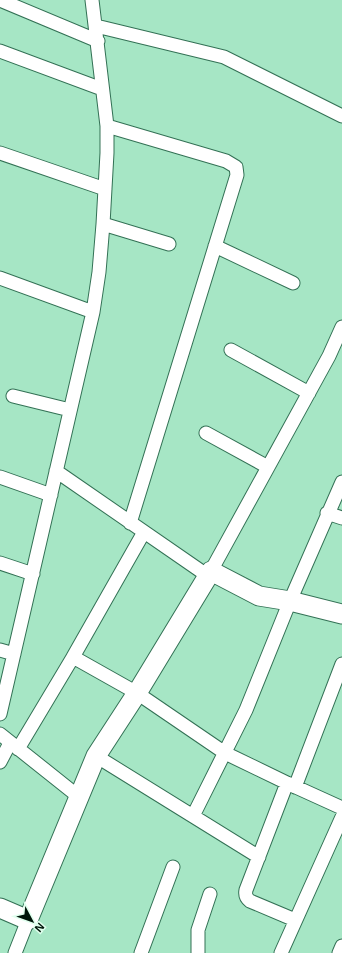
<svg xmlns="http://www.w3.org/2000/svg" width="342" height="953" viewBox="0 0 342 953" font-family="Helvetica,sans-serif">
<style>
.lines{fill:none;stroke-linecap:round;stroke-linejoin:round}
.street-casing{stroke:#337155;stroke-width:15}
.secondary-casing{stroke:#337155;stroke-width:21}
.street{stroke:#fff;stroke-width:13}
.secondary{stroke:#fff;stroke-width:19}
</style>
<rect width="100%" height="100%" fill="#a6e6c5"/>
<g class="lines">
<g class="street-casing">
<path id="street" d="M0,0L98,41
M96,26L224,57L342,116
M0,51L102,89
M107,126L226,161L236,167L237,175L130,523
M0,153L105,189
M103,224L169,244
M215,246L293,283
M0,278L93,312
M231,350L309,393
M13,396L70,410
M206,433L268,467
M56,471L208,576
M0,477L51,495
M327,513L342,518
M0,563L33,574
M211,571L329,356L342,327
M0,650L14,654
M73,657L137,693L225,753L287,783L342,808
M0,714L93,312L99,272L103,224L107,153V126L92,0
M0,734L79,797
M18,749L73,657L144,532
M96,756L259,857
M0,762L10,743
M287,783L246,890C245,895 246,898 250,901L295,920
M295,787L342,664
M193,816L246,710L290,601L342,482
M15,953L28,920
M141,953L173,867
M198,953V930L210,894
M281,953L342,817
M339,953L342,946"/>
</g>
<g class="secondary-casing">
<path id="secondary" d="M0,908L28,920L96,756L137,693L211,571L259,596L290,601L342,614"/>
</g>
<use href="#street" class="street"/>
<use href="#secondary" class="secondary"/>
</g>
<g transform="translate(32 921) rotate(131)" stroke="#e0ffee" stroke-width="3" paint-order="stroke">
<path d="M0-3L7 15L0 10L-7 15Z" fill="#00150a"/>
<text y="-6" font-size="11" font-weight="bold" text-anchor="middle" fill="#00150a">N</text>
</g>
</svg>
